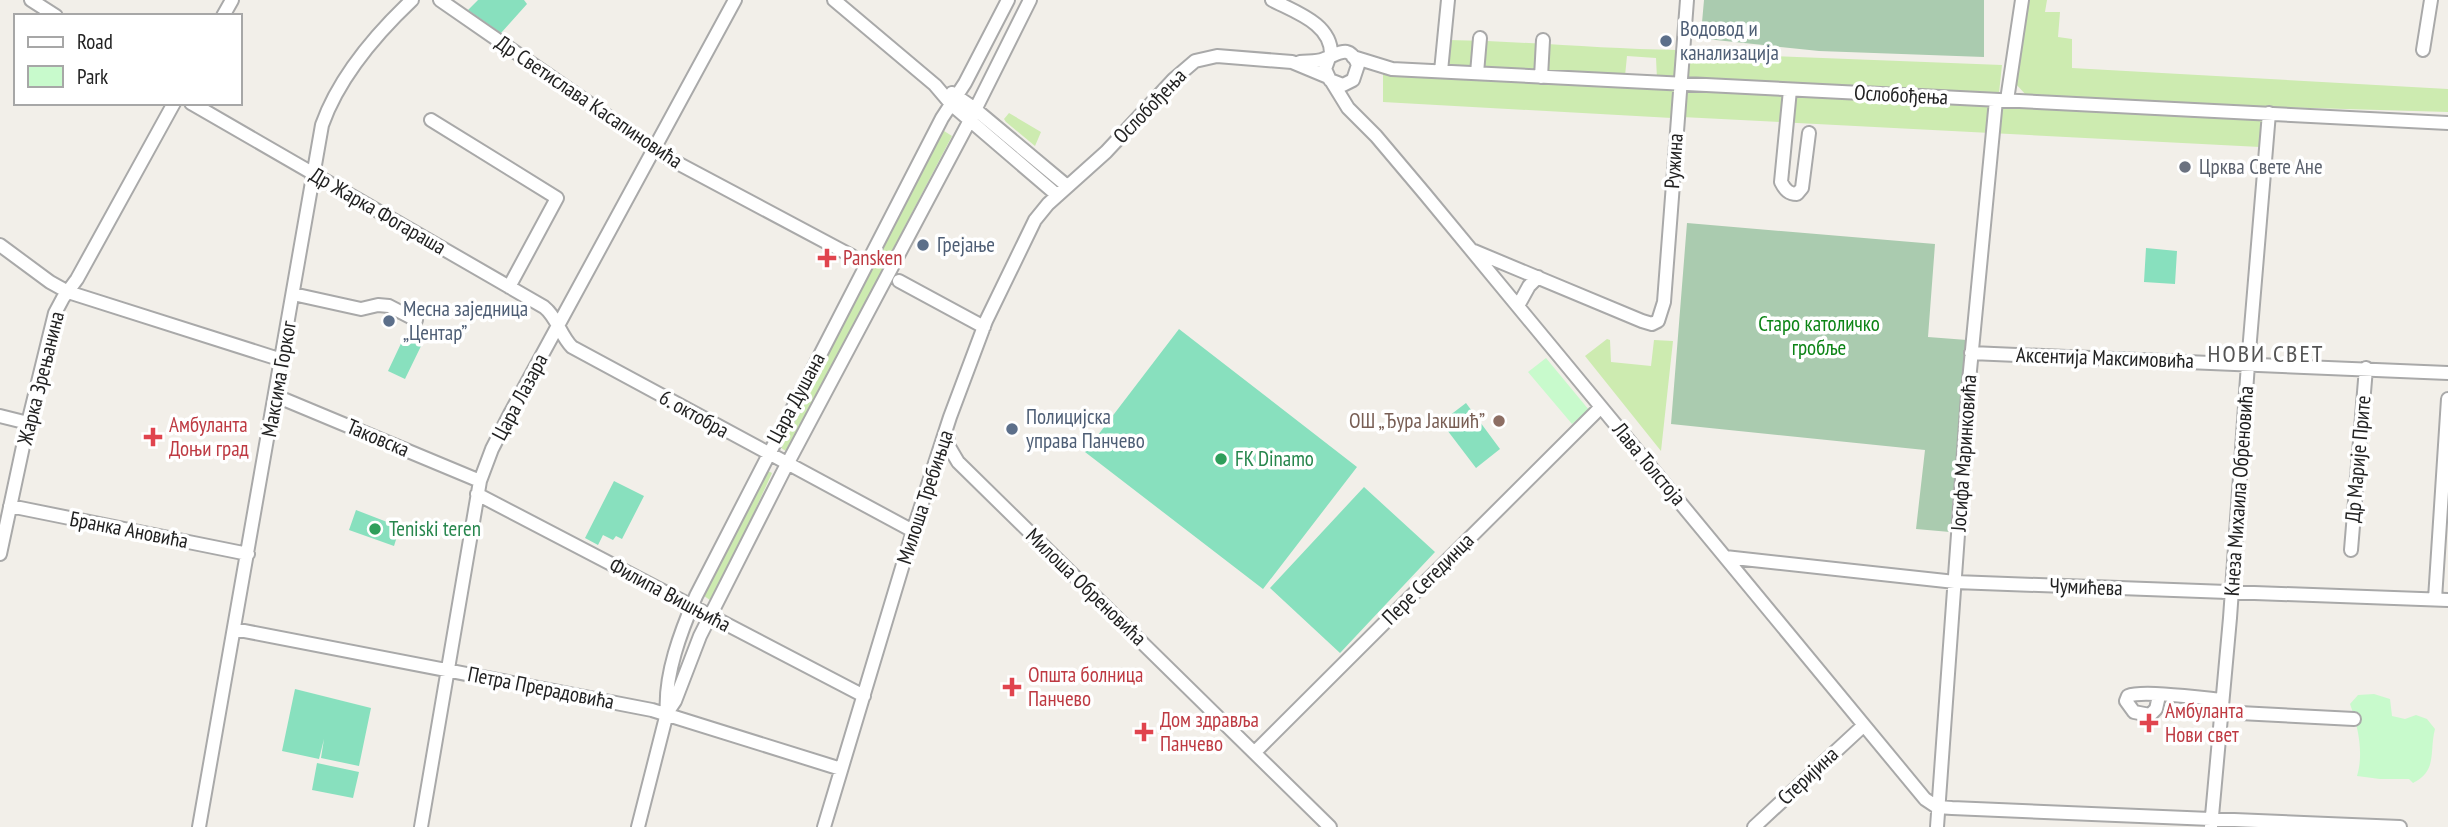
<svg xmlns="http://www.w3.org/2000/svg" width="2448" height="827" viewBox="0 0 2448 827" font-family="'PT Sans Narrow',sans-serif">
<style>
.grass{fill:#cdebb0}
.cemetery{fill:#aacbaf}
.park{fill:#c8facc}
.pitch{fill:#88e0be}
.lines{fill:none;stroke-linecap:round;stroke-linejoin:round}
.minor-casing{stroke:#a9a9a9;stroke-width:16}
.minor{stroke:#fff;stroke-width:12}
.service-dot{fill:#5c6f8a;stroke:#fff;stroke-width:2.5}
.worship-dot{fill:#6b7280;stroke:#fff;stroke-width:2.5}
.health-dot{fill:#e0444e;stroke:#fff;stroke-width:2.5}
.education-dot{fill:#8d6e63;stroke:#fff;stroke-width:2.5}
.leisure-dot{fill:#2e9e5b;stroke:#fff;stroke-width:2.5}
.labels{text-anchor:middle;stroke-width:7;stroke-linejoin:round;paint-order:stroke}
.service-label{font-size:21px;fill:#4e5e75;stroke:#fff;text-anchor:start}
.street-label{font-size:21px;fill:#222;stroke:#fff}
.worship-label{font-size:21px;fill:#5b616d;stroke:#fff;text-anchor:start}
.health-label{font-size:21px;fill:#be3a42;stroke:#fff;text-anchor:start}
.park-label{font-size:21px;fill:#0c8416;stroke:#fff}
.education-label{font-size:21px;fill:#785e54;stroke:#fff;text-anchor:end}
.leisure-label{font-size:21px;fill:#27864d;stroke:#fff;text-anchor:start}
.quarter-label{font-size:24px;letter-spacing:2px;fill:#555;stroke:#fff}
</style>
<rect width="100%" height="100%" fill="#f2efe9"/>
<path class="grass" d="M2027,0H2047L2045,12H2060L2058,37L2072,39V68L2448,89V112L2176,104L2027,96L2014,82Z
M1448,40C1525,41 1601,49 1678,50L1677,79H1657L1656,58L1627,56L1625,76L1446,67Z
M1690,53L1720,54L2002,65L1999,93L1687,78Z
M1400,73L1674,87L1672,118L1383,102V74Z
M1685,88L2263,117L2260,147L1682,117Z
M1009,113L1041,132L1035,146L1006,122L1004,119Z
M941,129L952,136L787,452L780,447Z
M1607,339L1610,340L1611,362L1651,366L1654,340L1673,341L1661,451L1585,356Z
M764,469L772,473L740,543L710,600L704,596Z"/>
<path class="cemetery" d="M1704,0H1984V57L1819,51L1706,39L1701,34Z
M1687,223L1935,244L1928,337L1967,340L1950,532L1916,529L1925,450L1671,424Z"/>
<path class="park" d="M1546,358L1589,410L1572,424L1528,372Z
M2374,694L2390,699L2392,716L2405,719L2416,715L2427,719L2435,729C2429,751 2438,771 2413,783L2409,779H2380L2357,776C2364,753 2358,726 2350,704L2358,695Z"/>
<path class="pitch" d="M478,0H524L527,4L501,33L468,10Z
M2146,248L2177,251L2175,284L2144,282Z
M1179,329L1357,467L1263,589L1085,452Z
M405,335L422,344L405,379L388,371Z
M1466,403L1500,449L1476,468L1441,422Z
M614,481L644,496L622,539L616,536L613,540L603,535L598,545L585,538Z
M1364,487L1435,552L1340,653L1270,588Z
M356,510L400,527L394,546L349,530Z
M295,689L371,708L359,766L321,758L324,739L319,759L282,751Z
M317,763L359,772L353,798L312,790Z"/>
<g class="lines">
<g class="minor-casing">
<path id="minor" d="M31,0L56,16
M440,0L668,158L852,256
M834,0L935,85L952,105L1057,195
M1272,0C1295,12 1333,24 1331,56
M223,16L232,0
M2423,50L2431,0
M1353,57L1392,69L2448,123
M1300,62C1308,61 1317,62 1324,59C1339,54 1349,43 1358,65L1353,80L1343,85L1330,80L1325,69L1329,58
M1441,71L1448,0
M1477,73L1480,38
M1541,77L1543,40
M1332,82L1348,108L1376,136L1425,194L1925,799L1937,807L1952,808L2400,827
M1790,90L1781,182C1785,190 1789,194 1797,194L1802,188L1809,133
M952,93L975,109L1067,186
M2007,100L2022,0
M191,103L544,307C557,317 560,335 572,347L913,531
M431,120L557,198L509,287
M0,245L50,282L68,292L282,360
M1474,251L1642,321L1652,324L1658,321L1664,302L1687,0
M899,281L984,327
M293,294L361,309L378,305L389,306L416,320
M1518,306L1529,286L1538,277
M1971,353L2448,373
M276,396L480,481
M0,416L28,423
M947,434L948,445L958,462L1330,827
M477,494L864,696
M10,506L248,554
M2351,550L2366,368
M0,554L28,423L55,313L63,298L77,279L174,103
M1725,557L1955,582L2448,600
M2435,599L2448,399
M234,629L652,710L841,769
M2159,696L2156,709L2150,715L2134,712L2126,701L2128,696C2142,690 2202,698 2222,700
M2220,712L2354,719
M667,713L675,701L700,636L783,472L970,120L1030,0
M1255,752L1601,407
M199,827L322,125C339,77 375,35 412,0
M421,827L480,481L492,449L511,412L735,0
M638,827L667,713C664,675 681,631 696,596L942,118L965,83L1008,0
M824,827L913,531L950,417L986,321L1035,220L1048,204L1106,152L1174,79L1195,61L1217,56L1292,62L1328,77
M1754,827L1863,726
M1937,827L1969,381L1996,100
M2211,827L2230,618L2248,364L2269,113"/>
</g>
<use href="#minor" class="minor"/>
</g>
<g class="service-dot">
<circle cx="1666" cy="41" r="7"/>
<circle cx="923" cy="245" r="7"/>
<circle cx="389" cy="321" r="7"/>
<circle cx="1012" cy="429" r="7"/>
</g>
<circle class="worship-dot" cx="2185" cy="167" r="7"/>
<g class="health-dot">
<path d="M823.5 247.5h7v7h7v7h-7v7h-7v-7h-7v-7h7z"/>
<path d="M149.5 426.5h7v7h7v7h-7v7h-7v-7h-7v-7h7z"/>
<path d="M1008.5 676.5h7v7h7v7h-7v7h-7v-7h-7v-7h7z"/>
<path d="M2145.5 712.5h7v7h7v7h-7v7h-7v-7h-7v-7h7z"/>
<path d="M1140.5 721.5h7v7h7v7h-7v7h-7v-7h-7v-7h7z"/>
</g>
<circle class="education-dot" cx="1499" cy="421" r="7"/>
<g class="leisure-dot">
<circle cx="1221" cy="459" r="7"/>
<circle cx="375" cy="529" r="7"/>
</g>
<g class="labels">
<g class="service-label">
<text x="1680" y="36">Водовод и<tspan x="1680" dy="24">канализација</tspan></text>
<text x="937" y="252">Грејање</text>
<text x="403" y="316">Месна заједница<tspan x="403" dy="24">„Центар”</tspan></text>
<text x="1026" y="424">Полицијска<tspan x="1026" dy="24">управа Панчево</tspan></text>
</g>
<g class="street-label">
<text transform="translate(1901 95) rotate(3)" y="7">Ослобођења</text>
<text transform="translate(589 102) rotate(34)" y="7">Др Светислава Касапиновића</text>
<text transform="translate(1150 106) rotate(-46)" y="7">Ослобођења</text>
<text transform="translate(1674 161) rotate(-86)" y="7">Ружина</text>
<text transform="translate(378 211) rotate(30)" y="7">Др Жарка Фогараша</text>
<text transform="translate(2105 358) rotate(2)" y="7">Аксентија Максимовића</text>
<text transform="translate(41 378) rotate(-76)" y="7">Жарка Зрењанина</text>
<text transform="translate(279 379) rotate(-80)" y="7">Максима Горког</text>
<text transform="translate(520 397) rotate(-62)" y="7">Цара Лазара</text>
<text transform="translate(796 398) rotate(-62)" y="7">Цара Душана</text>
<text transform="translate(694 414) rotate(29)" y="7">6. октобра</text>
<text transform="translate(378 438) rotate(23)" y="7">Таковска</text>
<text transform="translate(1964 453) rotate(-86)" y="7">Јосифа Маринковића</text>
<text transform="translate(2358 459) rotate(-85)" y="7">Др Марије Прите</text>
<text transform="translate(1649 464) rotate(50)" y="7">Лава Толстоја</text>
<text transform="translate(2239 491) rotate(-86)" y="7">Кнеза Михаила Обреновића</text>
<text transform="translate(925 497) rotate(-72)" y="7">Милоша Требињца</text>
<text transform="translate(129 530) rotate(11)" y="7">Бранка Ановића</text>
<text transform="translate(1428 579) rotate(-45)" y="7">Пере Сегединца</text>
<text transform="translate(1086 587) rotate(44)" y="7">Милоша Обреновића</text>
<text transform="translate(2086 587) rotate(2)" y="7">Чумићева</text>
<text transform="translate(670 595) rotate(28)" y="7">Филипа Вишњића</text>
<text transform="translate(541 688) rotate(11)" y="7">Петра Прерадовића</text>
<text transform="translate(1808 776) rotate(-43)" y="7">Стеријина</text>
</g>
<g class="worship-label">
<text x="2199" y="174">Црква Свете Ане</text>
</g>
<g class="health-label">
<text x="843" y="265">Pansken</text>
<text x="169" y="432">Амбуланта<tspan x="169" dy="24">Доњи град</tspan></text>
<text x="1028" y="682">Општа болница<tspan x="1028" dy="24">Панчево</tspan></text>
<text x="2165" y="718">Амбуланта<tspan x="2165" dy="24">Нови свет</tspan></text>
<text x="1160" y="727">Дом здравља<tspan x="1160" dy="24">Панчево</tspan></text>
</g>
<g class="park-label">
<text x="1819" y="331">Старо католичко<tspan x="1819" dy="24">гробље</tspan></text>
</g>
<g class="education-label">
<text x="1485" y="428">ОШ „Ђура Јакшић”</text>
</g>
<g class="leisure-label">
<text x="1235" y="466">FK Dinamo</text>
<text x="389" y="536">Teniski teren</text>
</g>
<g class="quarter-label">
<text x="2266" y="362">НОВИ СВЕТ</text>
</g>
</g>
<rect x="14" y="14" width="228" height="91" fill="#ffffff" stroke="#a7a7a7" stroke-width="2"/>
<rect x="28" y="37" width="35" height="10" fill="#ffffff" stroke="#a7a7a7" stroke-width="2"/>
<text x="77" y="49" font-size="21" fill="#222222">Road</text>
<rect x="28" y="66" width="35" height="21" fill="#c8facc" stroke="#a7a7a7" stroke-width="2"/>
<text x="77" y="84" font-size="21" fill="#222222">Park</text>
</svg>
